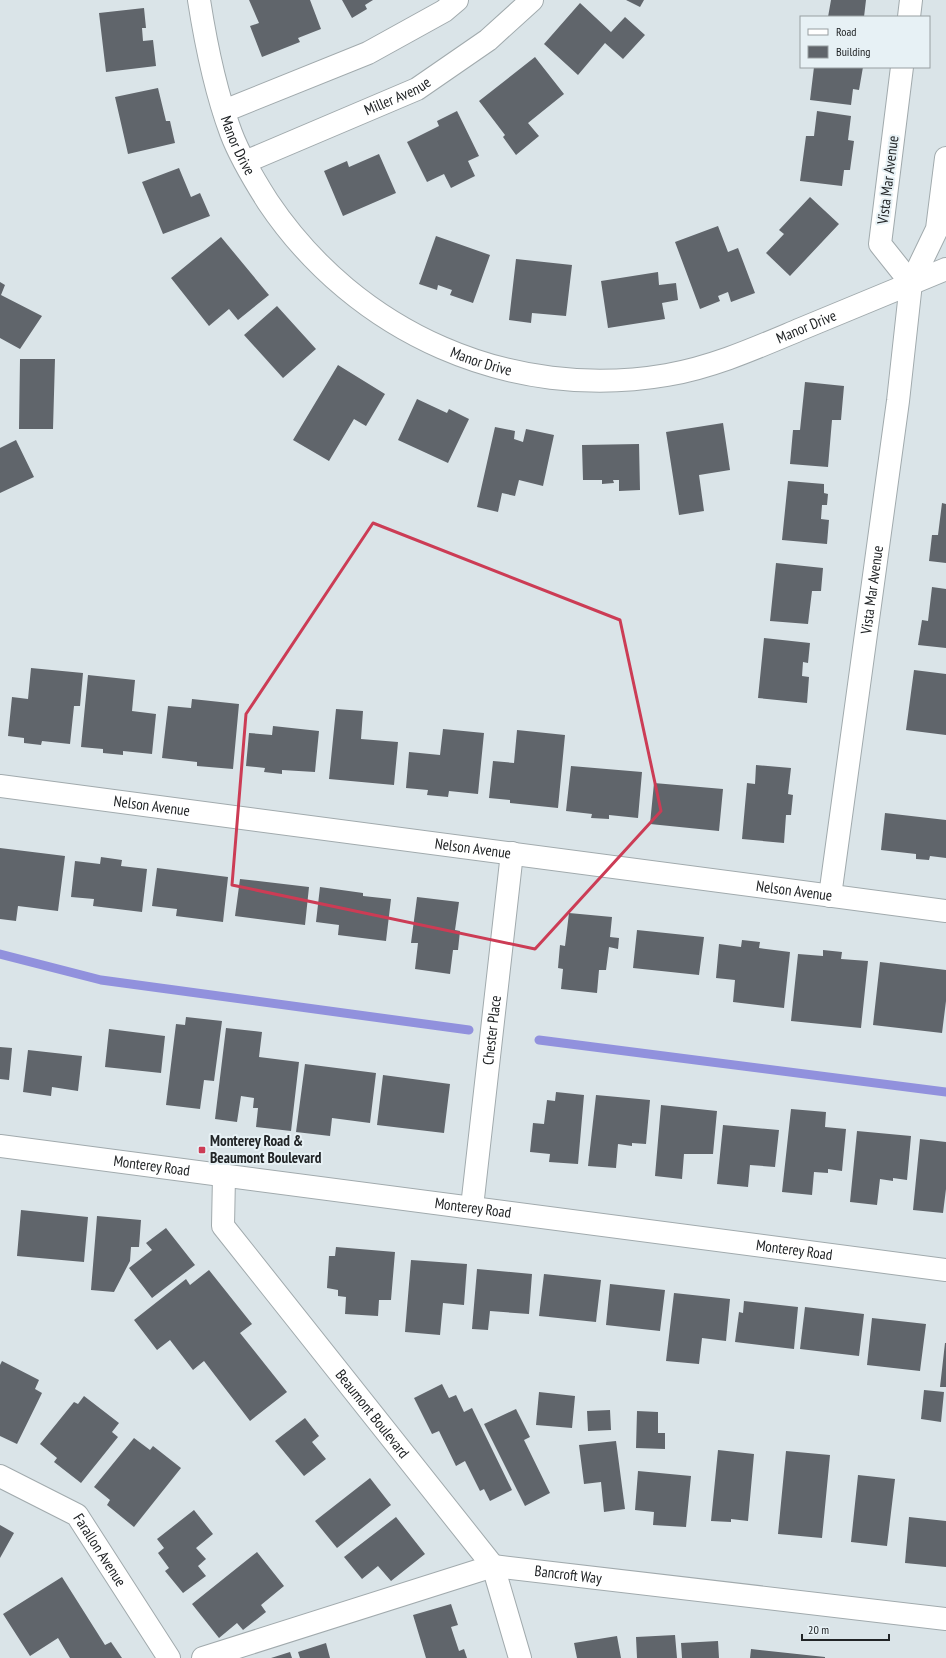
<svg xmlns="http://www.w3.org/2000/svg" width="946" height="1658" viewBox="0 0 946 1658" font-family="'PT Sans Narrow',sans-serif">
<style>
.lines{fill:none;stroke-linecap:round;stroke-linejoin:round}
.stream{stroke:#9191dd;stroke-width:9}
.building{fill:#60656b}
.minor-casing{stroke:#a1aaad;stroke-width:24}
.major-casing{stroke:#a1aaad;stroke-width:24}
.minor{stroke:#fff;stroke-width:22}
.major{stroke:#fff;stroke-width:22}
.marked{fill:none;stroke:#cc3c55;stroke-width:3;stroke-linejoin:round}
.poi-dot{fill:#cc3c55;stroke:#e7f1f5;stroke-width:1.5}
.labels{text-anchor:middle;stroke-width:4;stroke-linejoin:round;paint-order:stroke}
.street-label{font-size:15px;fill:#212426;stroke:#e7f1f5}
.poi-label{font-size:15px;font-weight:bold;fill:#212426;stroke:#e7f1f5;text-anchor:start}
</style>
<rect width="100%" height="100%" fill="#dae4e8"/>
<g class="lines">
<path class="stream" d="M0,954L101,980L469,1030
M539,1040L946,1092"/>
</g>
<path class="building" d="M249,0H310L321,29L298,38L300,42L262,57L250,26L259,23Z
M342,0H373L365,5L367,9L352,18Z
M626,0H644L640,7Z
M831,0H866L864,17H828Z
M580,3L611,32L625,17L645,35L623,59L605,43L578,75L544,44Z
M144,8L146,28H142L143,41L153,40L156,66L106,72L99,13Z
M535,57L564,94L528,123L539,136L516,155L503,137L505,135L479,101Z
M814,67H863L859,90L853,89L851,105L810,100Z
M158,88L166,121H170L175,143L128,154L115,97Z
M457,111L479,156L468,161L475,176L451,188L444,174L427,182L407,142L439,126L437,121Z
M817,111L851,116L848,140L854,141L850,170H844L842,186L800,181L806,136H814Z
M379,154L396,193L343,216L324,171L347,161L349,167Z
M179,168L191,197L200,193L210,216L163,234L142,182Z
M810,197L839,224L790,276L766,253L784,234L779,230Z
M718,226L728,252L738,248L755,293L731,302L728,292L718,296L720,301L700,309L675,242Z
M436,236L490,255L473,303L450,295L452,290L438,285L437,290L419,284Z
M221,237L269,295L238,320L229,309L209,326L171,278Z
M516,259L572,265L566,316L532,313L531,323L509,320Z
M658,272L659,285L676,283L678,300L662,303L665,319L608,328L601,281Z
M0,282L5,285L1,295L42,316L20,349L0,338Z
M277,306L316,349L283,378L244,335Z
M20,359H55L53,429H19Z
M338,365L385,394L366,426L354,419L329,461L293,440Z
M805,382L844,386L841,420H832L828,467L790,464L793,430H800Z
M417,399L447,413L449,409L469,419L448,463L398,440Z
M723,423L730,470L699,475L704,511L679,515L666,432Z
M495,427L515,431L514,439L523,442L526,429L554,435L543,486L519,480L515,496L502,493L498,512L477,507Z
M16,440L34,477L0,493V448Z
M639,444L640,490L619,491V480H613L614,483L602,484V480H583L582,445Z
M788,481L824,484V493L828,494L827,505H822L821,519L829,520L827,544L782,540Z
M942,503L946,504V563L929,561L932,535H938Z
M776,563L823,568L821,591H812L808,624L770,621Z
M932,587L946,589V648L918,645L922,620L928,621Z
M764,638L810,643L808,663L803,662L802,676L809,677L807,703L758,698Z
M31,668L83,673L80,706H74L70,744L42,741L41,745L24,743V738L8,736L12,697L28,699Z
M914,670L946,674V735L906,730Z
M88,675L135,680L132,711L156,714L152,754L123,751V755L103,753V749L81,747Z
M192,699L239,704L233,769L197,766V762L162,758L168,706L191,708Z
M336,709L363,711L361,739L398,742L394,785L329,779Z
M273,726L319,731L315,772L282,770V774L264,772L265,768L246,766L249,733L272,735Z
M443,729L484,733L478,794L449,791L448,797L427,795L428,790L406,788L409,752L440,755Z
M517,730L565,735L558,808L510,803V800L489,798L493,761L514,763Z
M756,765L791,768L788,794L793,795L791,815H786L784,843L742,839L747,783L755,784Z
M571,766L642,772L638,818L609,815V819L591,818L592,814L566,811Z
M654,783L723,789L719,831L650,824Z
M885,813L946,820V858L930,856L929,860L916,859V854L881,850Z
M0,848L65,856L58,911L18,906L16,921L0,919Z
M101,857L122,860L121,866L147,869L142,912L93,906L94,899L71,897L75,861L100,864Z
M157,868L228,877L223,922L176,916L177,909L152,906Z
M240,879L309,887L305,925L235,916Z
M320,887L363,893V896L391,899L386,941L338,935L339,925L316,922Z
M417,897L459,902L455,930L460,931L458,950H453L450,974L415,969L418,943H411Z
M569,913L612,917L610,937L619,938L618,949L609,947L606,970H599L597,993L561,989L563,969L558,968L560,945L565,946Z
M637,930L704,937L699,975L633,968Z
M742,940L760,942L759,948L790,952L784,1008L733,1002L735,980L716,978L719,944L741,947Z
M823,950L842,952L841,959L868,961L861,1028L791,1021L798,954L823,956Z
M880,962L946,970V1001L942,1033L873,1025Z
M186,1017L222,1021L214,1081L204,1080L200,1109L166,1105L176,1024L185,1025Z
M226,1028L262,1032L259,1057L299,1062L291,1131L256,1127L258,1108H253L254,1098L241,1096L237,1122L215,1119Z
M109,1029L165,1036L161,1073L105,1067Z
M0,1047L12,1048L9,1080L0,1079Z
M28,1050L82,1056L78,1091L52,1087L51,1096L23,1092Z
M305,1064L376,1073L370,1123L332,1118L330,1136L296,1132Z
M383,1075L450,1084L444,1133L377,1125Z
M556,1092L584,1095L578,1164L549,1162L550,1154L530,1152L533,1123L544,1124L547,1100L555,1101Z
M596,1095L650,1100L646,1144L632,1143V1146L618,1144L616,1168L588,1166Z
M661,1105L717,1111L713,1154H684L682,1179L655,1176Z
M791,1109L826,1112L825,1127L846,1129L842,1171L828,1169V1173L814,1172L812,1195L782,1192Z
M723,1125L779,1130L775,1167L750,1165L748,1187L717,1184Z
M857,1131L911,1136L907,1180L893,1178V1181L880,1179L877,1205L850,1202Z
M920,1139L946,1142V1189L943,1213L913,1210Z
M21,1210L88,1217L84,1262L17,1256Z
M97,1216L141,1220L139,1247H131L130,1261L114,1292L91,1290Z
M166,1228L195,1265L152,1298L129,1268L152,1250L146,1243Z
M336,1247L395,1252L391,1300H379L378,1316L345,1314L346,1297L338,1296V1290L327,1288L329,1256H335Z
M411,1260L467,1264L464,1305L443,1303L440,1335L405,1332Z
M477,1269L532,1274L529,1314L490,1311L488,1330L472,1329Z
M209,1270L252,1324L240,1333L287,1392L250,1421L204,1361L193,1370L170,1340L157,1350L134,1320L186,1279L190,1285Z
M544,1274L601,1280L596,1322L539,1316Z
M610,1284L665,1290L660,1331L606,1325Z
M674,1293L730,1299L726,1341L702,1338L699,1364L666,1361Z
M744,1301L798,1307L794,1349L735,1342L739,1312L743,1313Z
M805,1307L864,1314L859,1356L800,1349Z
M872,1318L926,1324L920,1371L867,1365Z
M945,1343H946V1387H940Z
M2,1361L39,1380L35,1389L42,1393L17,1444L0,1436V1365Z
M442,1384L449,1398L456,1395L464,1412L472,1408L512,1490L490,1501L484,1489L480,1491L465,1461L456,1466L439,1431L432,1434L414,1398Z
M924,1390L944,1392L941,1422L921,1419Z
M539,1392L575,1396L572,1428L536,1425Z
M84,1396L119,1423L112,1432L118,1437L81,1483L54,1462L57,1458L40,1444L74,1402L78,1404Z
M516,1409L530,1437L524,1440L550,1493L525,1506L484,1424Z
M610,1410L611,1430L588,1431L587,1411Z
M637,1411L658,1412V1433H665V1449L636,1448Z
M305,1418L319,1436L312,1442L326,1459L304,1476L275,1441Z
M134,1438L150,1450L153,1446L181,1468L134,1527L107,1505L110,1500L94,1487Z
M616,1441L625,1509L604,1512L601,1482L584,1484L579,1445Z
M718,1450L754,1454L748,1521L731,1519V1522L711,1521Z
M786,1451L830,1455L822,1538L778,1534Z
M638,1471L691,1476L686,1527L653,1525L654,1512L635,1510Z
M858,1475L895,1479L887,1546L851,1542Z
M370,1478L391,1505L337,1548L315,1521Z
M194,1510L213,1534L196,1548L206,1559L198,1566L206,1576L183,1593L165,1571L169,1568L158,1553L164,1548L157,1539Z
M396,1517L425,1554L391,1581L378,1566L362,1579L344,1557Z
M909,1517L946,1521V1567L905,1563Z
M0,1525L14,1533L0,1558Z
M257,1552L284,1586L261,1605L266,1612L243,1630L237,1623L219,1638L192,1604Z
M62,1577L105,1645L111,1642L122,1658H70L58,1638L30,1656L3,1614Z
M451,1604L458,1625L451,1627L459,1651L464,1649L467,1658H426L413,1615Z
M675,1635L677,1658H637L636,1637Z
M617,1636L621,1658H577L574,1643Z
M718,1641L719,1658H682L681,1643Z
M326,1643L330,1658H300L298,1652Z
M751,1649L825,1657V1658H750Z
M290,1652L292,1658H271Z"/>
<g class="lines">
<g class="minor-casing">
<g id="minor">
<path id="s1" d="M199,0C206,45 215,90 231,133C240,157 254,180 268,202C356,333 511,402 667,375C714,367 758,347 801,329C850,309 898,289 946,269"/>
<path d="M909,17L911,0"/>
<path d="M902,67L880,244L911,283"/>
<path d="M224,111L368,53L444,11L457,0"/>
<path id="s2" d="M245,162L417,89L488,40L532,0"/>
<path id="s3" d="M0,786L946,911"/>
<path id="s4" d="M830,896L898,401L911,283L937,229L946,158"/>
<path id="s5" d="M224,1176L223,1226L493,1566L520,1658"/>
<path id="s6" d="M472,1207L512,853"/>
<path id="s7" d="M0,1476L77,1515L169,1658"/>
<path id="s8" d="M203,1658L493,1566L946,1619"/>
</g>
</g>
<g class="major-casing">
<g id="major">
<path id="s9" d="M0,1146L946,1270"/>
</g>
</g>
<use href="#minor" class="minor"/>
<use href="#major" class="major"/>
</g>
<path class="marked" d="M373,523L620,620L661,811L535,949L232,885L246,714Z"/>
<rect class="poi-dot" x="198" y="1146" width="8" height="8" rx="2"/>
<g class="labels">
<g class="street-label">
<text dy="5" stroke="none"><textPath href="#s2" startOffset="166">Miller Avenue</textPath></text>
<text dy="5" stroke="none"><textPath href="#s1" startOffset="151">Manor Drive</textPath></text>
<text transform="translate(888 180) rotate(-83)" y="5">Vista Mar Avenue</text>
<text dy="5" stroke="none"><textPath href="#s1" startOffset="823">Manor Drive</textPath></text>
<text dy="5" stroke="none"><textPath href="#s1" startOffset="487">Manor Drive</textPath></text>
<text dy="5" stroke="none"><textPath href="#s4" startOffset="309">Vista Mar Avenue</textPath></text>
<text dy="5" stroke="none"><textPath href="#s3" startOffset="153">Nelson Avenue</textPath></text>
<text dy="5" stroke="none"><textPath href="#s3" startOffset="477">Nelson Avenue</textPath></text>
<text dy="5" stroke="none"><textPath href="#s3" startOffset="801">Nelson Avenue</textPath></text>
<text dy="5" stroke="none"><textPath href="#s6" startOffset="178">Chester Place</textPath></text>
<text dy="5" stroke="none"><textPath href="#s9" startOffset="153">Monterey Road</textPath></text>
<text dy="5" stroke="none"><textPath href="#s9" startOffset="477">Monterey Road</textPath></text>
<text dy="5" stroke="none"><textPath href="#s9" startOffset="801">Monterey Road</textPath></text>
<text dy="5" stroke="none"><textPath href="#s5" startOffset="290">Beaumont Boulevard</textPath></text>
<text dy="5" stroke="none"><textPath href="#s7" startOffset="128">Farallon Avenue</textPath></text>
<text dy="5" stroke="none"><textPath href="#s8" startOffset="380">Bancroft Way</textPath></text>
</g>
<g class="poi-label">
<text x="210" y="1146">Monterey Road &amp;<tspan x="210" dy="17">Beaumont Boulevard</tspan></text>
</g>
</g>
<rect x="800" y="16" width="130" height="52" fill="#e7f1f5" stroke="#989fa2"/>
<rect x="808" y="29" width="20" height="6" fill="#ffffff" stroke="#989fa2"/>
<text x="836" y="36" font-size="12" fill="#212426">Road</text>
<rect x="808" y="46" width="20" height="12" fill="#60656b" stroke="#989fa2"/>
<text x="836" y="56" font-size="12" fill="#212426">Building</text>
<path d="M802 1634v6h87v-6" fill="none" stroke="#212426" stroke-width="2"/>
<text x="808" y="1634" font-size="12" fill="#212426" stroke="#e7f1f5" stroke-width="3" paint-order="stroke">20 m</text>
</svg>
